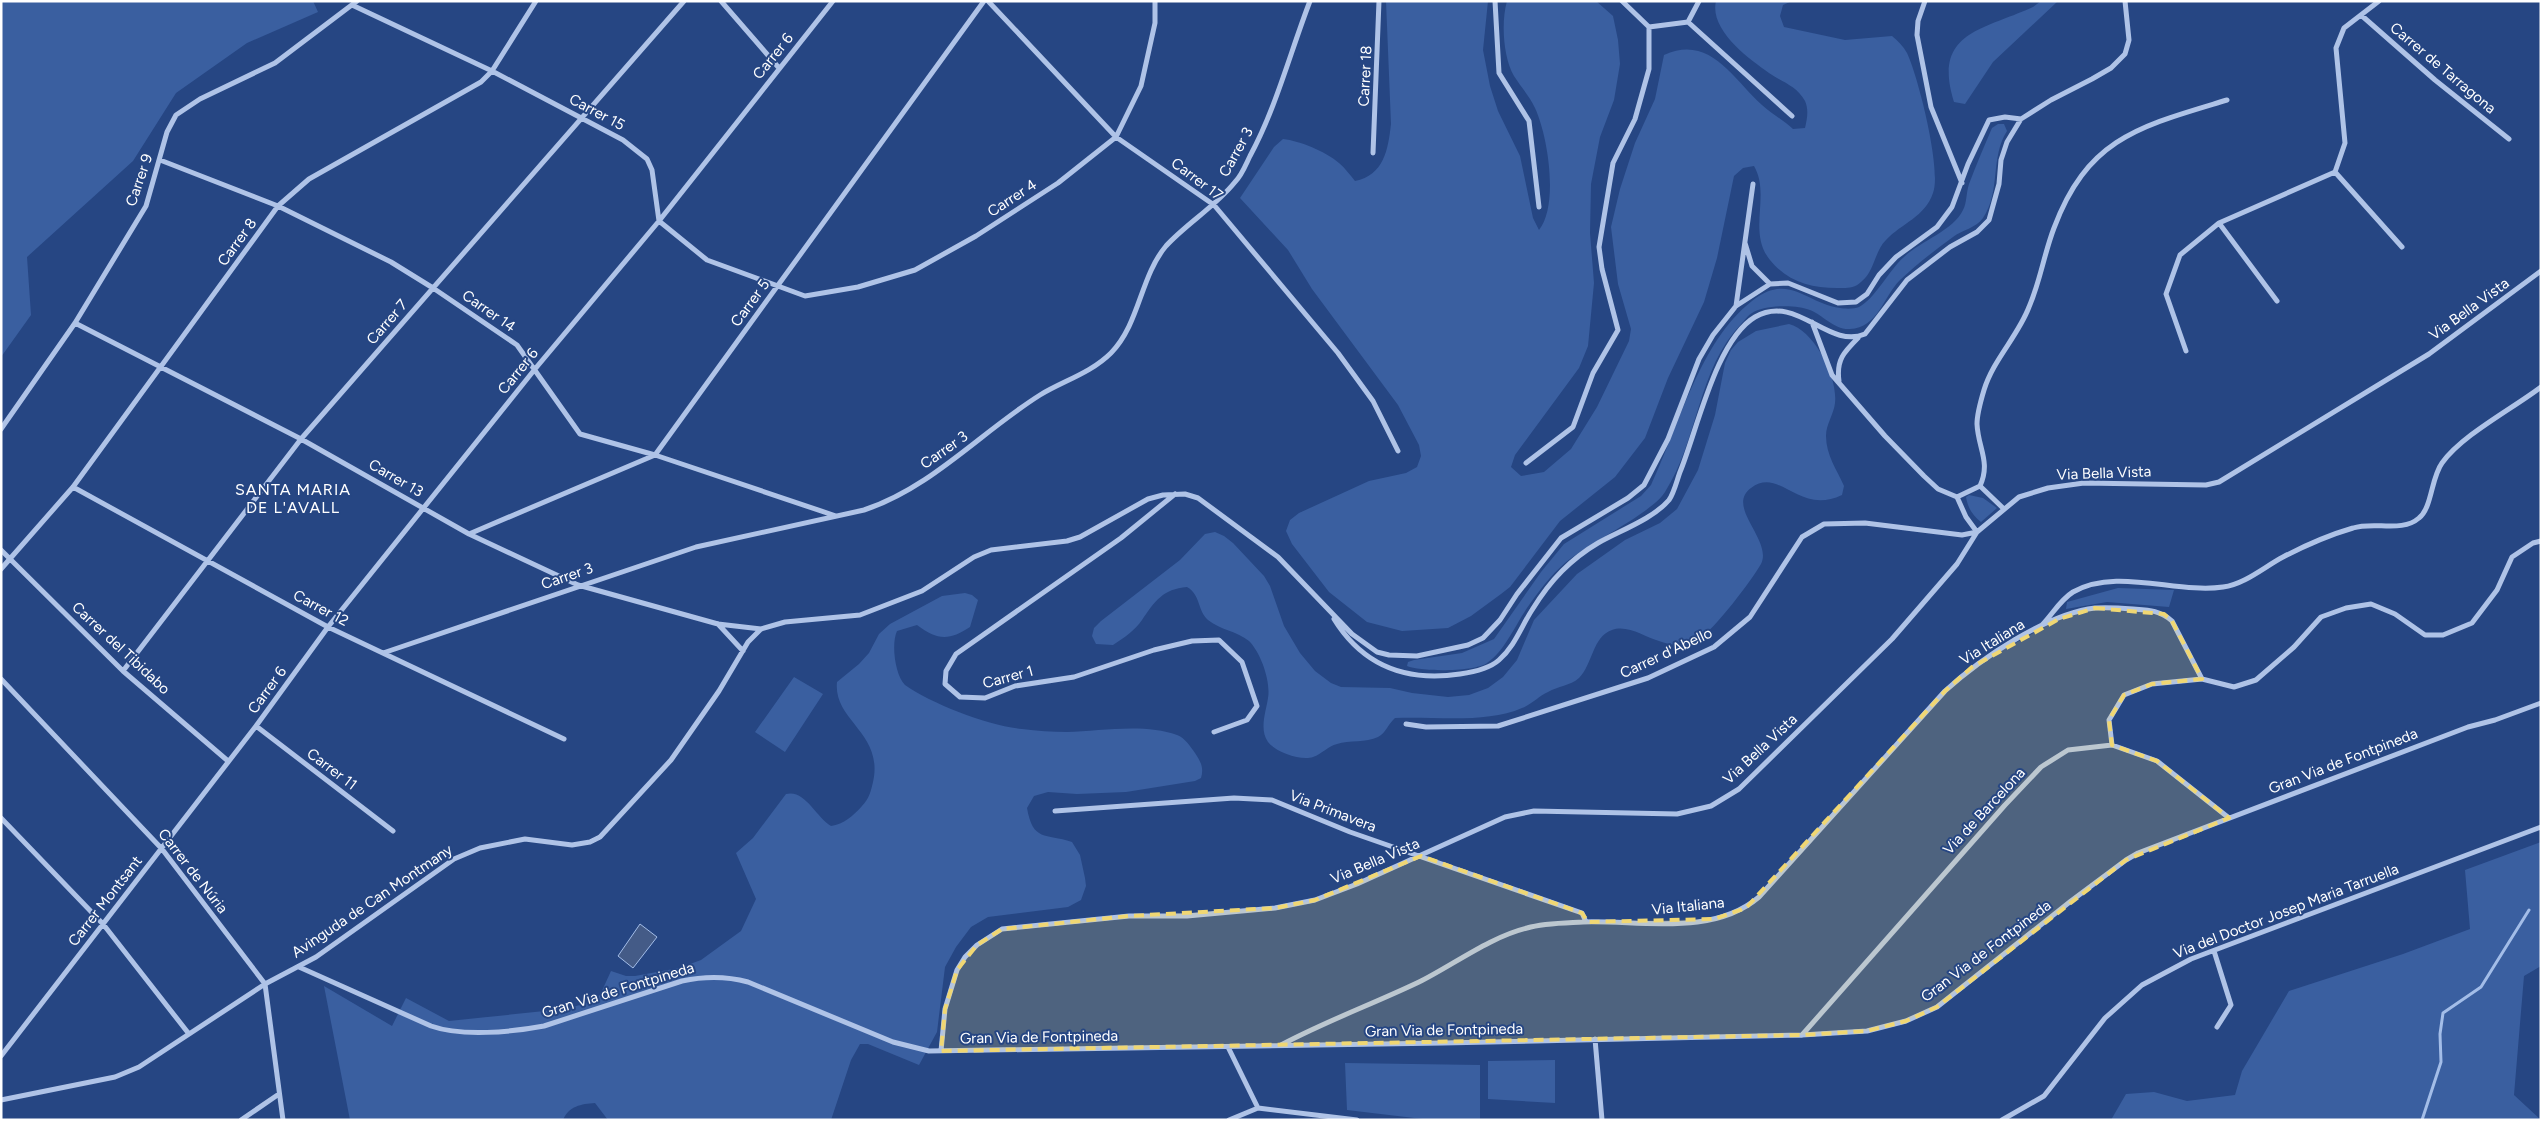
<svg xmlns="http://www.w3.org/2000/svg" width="2542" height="1121" viewBox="0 0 2542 1121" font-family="Figtree,sans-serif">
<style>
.green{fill:#3a5fa0}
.water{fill:#445b87;stroke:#a3bde8}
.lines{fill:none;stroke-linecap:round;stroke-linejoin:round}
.stream{stroke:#a3bde8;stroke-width:3}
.minor{stroke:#afc3e7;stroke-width:5}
.marked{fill:#f0d773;fill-opacity:0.2;stroke:#f0d773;stroke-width:4;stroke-dasharray:10 6;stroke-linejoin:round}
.labels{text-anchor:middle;stroke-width:4;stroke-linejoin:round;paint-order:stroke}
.street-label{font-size:15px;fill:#fff;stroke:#264683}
.neighbourhood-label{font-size:16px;letter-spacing:1px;fill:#fff;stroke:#264683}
</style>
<rect width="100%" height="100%" fill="#264683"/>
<path class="green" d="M1,1H313L318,12L247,43L176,93L133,161L27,257L31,315L1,357Z
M1386,1H1488L1483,50L1490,86L1498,111L1520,156L1533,218L1539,230C1559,205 1548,136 1535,108C1530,97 1521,87 1514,76C1503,57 1501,22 1507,1H1596L1613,16L1618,40L1620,64L1614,100L1600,137L1591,184L1590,233L1594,283L1588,346L1579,368L1515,455L1511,467L1521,476L1544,472L1571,449L1597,407L1629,341L1631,329L1618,284L1611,227L1620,189L1635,143L1655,99L1664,55C1710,34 1732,78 1762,105C1772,114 1783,120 1793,129L1805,128C1807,119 1809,110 1805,101C1797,86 1782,82 1769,73C1749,59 1709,30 1716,1H1792L1783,5L1780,16L1784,27L1845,40L1892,36C1898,41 1903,46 1907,53C1918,76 1942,170 1933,193C1925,217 1902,223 1886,240C1874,252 1875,271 1861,282C1854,289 1846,288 1837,288C1810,288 1787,281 1770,260C1747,232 1771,195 1754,166L1743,168L1734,176L1717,258L1704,302L1668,378L1645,438L1615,477L1560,521L1510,587L1501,594L1471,616L1448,628L1402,631L1367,622L1329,592L1292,544L1286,531L1290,520L1299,513L1369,481L1406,473L1417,467L1421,456L1419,445L1398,405L1312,289L1288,250L1240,198L1274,147L1283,139C1300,141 1325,151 1339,163C1345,168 1350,175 1355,181C1384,175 1388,150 1391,124Z
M2041,1H2058L1993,62L1965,104L1954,102C1932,32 1983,30 2033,7Z
M1998,124H2004L2007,131C1990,157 2001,192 1983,218C1976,228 1962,230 1953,237C1935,250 1916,265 1900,280C1883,297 1878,328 1850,329C1834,330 1823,315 1810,310C1796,304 1764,305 1752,313C1748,315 1745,320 1742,323C1697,369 1699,439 1665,492C1652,513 1589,543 1565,563C1551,575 1538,592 1527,608C1516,624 1504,652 1487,663C1475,672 1421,672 1407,666L1408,662L1414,660L1462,653L1494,639L1541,572L1564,544L1641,496L1651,485C1679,426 1700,341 1752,301C1789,272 1805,303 1840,308C1845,309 1855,309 1859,307C1875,299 1889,270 1904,257C1919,242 1954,230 1963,210C1967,203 1966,193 1969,184C1976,165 1984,147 1992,128Z
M1789,324C1814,330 1838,377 1835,403C1834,414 1826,424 1826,436C1826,455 1837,470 1844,486L1842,495C1798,516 1780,466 1751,488C1725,507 1773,540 1761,564C1751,581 1715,629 1699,639C1687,647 1671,646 1659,641C1645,637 1627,624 1612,630C1592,637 1593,664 1579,678C1570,686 1558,686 1548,692C1539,696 1532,704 1522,708C1486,724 1434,716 1395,718C1388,724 1386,733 1378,737C1366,743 1349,740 1337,744C1328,746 1322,754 1313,757C1302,761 1276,753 1268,742C1259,729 1266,712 1268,698C1271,682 1261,653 1249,641C1237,631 1220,630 1208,620C1197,610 1201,595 1187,587C1163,589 1155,601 1142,620C1135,630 1124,638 1113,645L1096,644L1092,636L1094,628L1101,621L1180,560L1205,534L1215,532L1224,536L1233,543L1264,576L1270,586L1284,626L1300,653L1315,671L1331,683L1341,687L1390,688L1412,693L1448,697L1469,695L1488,688L1503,677L1517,660L1534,620L1577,574L1625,540L1660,523L1677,509L1698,470L1715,415L1725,363L1731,350L1738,342L1756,331Z
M1969,495L1983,498L1997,508L1981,522C1972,515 1968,508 1966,497Z
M2118,588L2174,590L2169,607L2107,602L2066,609L2067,602Z
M965,593L972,595L978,600L970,627C949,641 937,640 917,625L897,631C891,644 895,675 905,685C932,704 989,726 1022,729C1037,731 1052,732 1067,732C1100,731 1145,723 1177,735C1185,738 1190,746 1195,753C1201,762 1204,768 1201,778L1195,781L1126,792L1077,794L1048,792L1034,796L1027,808C1033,842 1045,833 1072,842L1080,855L1085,878L1086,886L1081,900L1068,907L988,917L971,927L956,947L945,967L937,1032L919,1065L868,1044H860L851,1060L831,1120H608L595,1103C581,1104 569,1106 563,1120H350L324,986L392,1026L406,998L449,1021L564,1009L584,1004L600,995L611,971L626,976H635L679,968L701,960L741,931L756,899L736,853L753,838L786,794C805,789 816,817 831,826C844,824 853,816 862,806C869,799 871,791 873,782C884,733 833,721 837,682L859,664L869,653L879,634L890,624L942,596Z
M794,677L823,694L785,752L755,732Z
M2541,842V966L2524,976L2514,1095L2541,1120H2111L2126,1094L2154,1092L2187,1101L2235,1095L2242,1071L2289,991L2403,954L2470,929L2465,870Z
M1555,1060V1103L1488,1099V1061Z
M1345,1063L1480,1065V1120H1431L1347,1110Z"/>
<path class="water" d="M640,924L657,937L633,968L618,956Z"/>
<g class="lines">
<path class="stream" d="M2422,1120L2441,1062L2440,1034L2443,1013L2481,987L2529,910"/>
<path class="minor" d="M721,1L779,68
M988,1L1116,137L1214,205L1338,353L1373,401L1398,451
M1495,1L1499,73L1529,121L1539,207
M1925,1L1918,21L1917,35L1931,107L1962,183
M352,5L492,71L623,140L647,159L652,170L659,221L707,260L805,296L858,287L915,270L976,236L1058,183L1116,137L1141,86L1155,23V1
M2361,15L2435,80L2509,139
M1688,22L1699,1
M1649,27L1688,22L1792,116
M1373,153L1379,1
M160,160L278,206L391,262L433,288L517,345L580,434L655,455L836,516
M2335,172L2402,247
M2219,223L2277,301
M1745,243L1752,266L1770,284
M1736,306L1753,184
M1812,322L1832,375L1885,436L1924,476L1938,489L1957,497
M75,323L301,439L469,534L578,585L718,624L761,629
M2186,351L2166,294L2180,255L2219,223L2335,172L2345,143L2336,48L2344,28L2379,1
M1839,381C1836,360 1844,352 1858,338
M1,429L75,323L146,206L167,132L176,115L200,99L275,63L357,1
M1526,463L1573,427L1593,373L1618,330L1602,269L1599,247L1613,163L1635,119L1649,69V27L1622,1
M1980,486C1991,462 1978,448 1977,424C1977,414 1981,400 1984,390C1993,360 2018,336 2029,307C2040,282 2044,254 2054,228C2088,137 2141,126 2227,100
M73,487L328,627L564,739
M1175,494L1121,538L956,654L946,671L945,684L960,697L985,698L1015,686L1074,677L1154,650L1192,641L1219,640L1242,662L1257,706L1247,720L1214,732
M469,534L655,455L984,1
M1,550L123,671L228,761
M1,569L73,487L278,206L309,179L481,82L492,71L536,1
M1334,619C1363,666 1407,682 1460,674C1474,672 1489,669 1499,660C1515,646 1521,627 1532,610C1540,597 1551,582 1562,571C1572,561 1586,550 1598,543C1619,531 1653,519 1669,500C1674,493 1677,480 1680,472C1697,431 1716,340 1755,317C1797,293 1828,350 1865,334L1907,280L1950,247L1977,232L1989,220L1999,184L2001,160L2007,142L2021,119L2051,100L2092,79L2111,68L2125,54L2129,40L2125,1
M718,624L743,651
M2042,625C2052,615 2060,600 2073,592C2116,567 2177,594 2223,587C2245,584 2264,567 2283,557C2306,545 2329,535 2353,528C2374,521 2402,533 2419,518C2432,508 2431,478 2442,463C2462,435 2512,409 2541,387
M383,653L696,547L864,510C931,488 981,432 1040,395C1063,381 1091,373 1111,353C1140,323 1140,277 1166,246C1187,223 1215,207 1235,182C1242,175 1246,164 1250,156C1276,108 1290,53 1310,1
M123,671L301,439L684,1
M1,679L162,849L265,984L283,1120
M1406,724L1426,727L1498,726L1648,678L1714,647L1750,617L1802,537L1824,524L1865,523L1962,535L1977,532L1966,517L1957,497L1980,486L2004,509
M256,726L393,831
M2112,745L2109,720L2124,695L2152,684L2202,679
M1055,811L1234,798L1272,800L1350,832L1582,913L1586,922
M1,818L103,924L189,1034
M2214,951L2231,1005L2217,1027
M299,967L431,1026C462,1037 512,1032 544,1026L682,981C705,976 726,976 748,982L893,1042L929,1051L1443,1043L1802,1035L1867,1031L1906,1021L1937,1007L2071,901L2126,860L2138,853L2468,727L2495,720L2541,703
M1802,1035L2005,805L2041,767L2068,750L2112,745L2157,761L2229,818
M1595,1039L1602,1120
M1281,1045C1326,1021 1373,1004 1419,982C1453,965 1490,937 1527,928C1544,923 1565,923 1583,922C1640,920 1712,937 1759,897L1945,691C1980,659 2046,614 2095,608C2107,607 2121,608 2133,609C2148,610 2160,610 2172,621L2202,679L2234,687L2256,680L2294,647L2321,617L2346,608L2371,604L2395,614L2425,635H2443L2472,623L2497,590L2512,557L2533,543L2541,541
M1228,1047L1258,1108
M941,1051L945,1009L957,970L965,957L977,945L1002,929L1129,916H1187L1275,908L1315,900L1357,884L1505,817L1534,811L1677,814L1711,806L1739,789L1892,639L1957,564L1977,532L2019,497L2048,488L2084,483L2206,485L2219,482L2429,354L2541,271
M1,1056L256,726L328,627L535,369L659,221L833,1
M1,1100L115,1077L139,1067L265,984L316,957L454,859L480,848L525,839L572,845L590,842L600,837L671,760L719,691L748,642L761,629L785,622L860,615L922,591L974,557L991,550L1067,541L1080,537L1148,499L1163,495L1185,494L1198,498L1278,557L1352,634L1377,652L1389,655L1417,656L1468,645L1483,638L1500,620L1517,594L1561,538L1628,498L1644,485L1668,439L1699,359L1713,335L1736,306L1770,284L1788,283L1838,303L1856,302L1867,294L1879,275L1896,257L1937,227L1952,207L1968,164L1989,120L2005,117L2021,119
M241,1120L279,1094
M1229,1120L1258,1108L1357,1120
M2002,1120L2044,1096L2105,1018L2142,985L2191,959L2541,827"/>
</g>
<path class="marked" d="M2095,608L2164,614L2172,621L2202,679L2152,684L2124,695L2109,720L2112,745L2157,761L2229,818L2126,860L1937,1007L1906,1021L1867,1031L1802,1035L941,1051L945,1009L957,970L977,945L1002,929L1129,916L1275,908L1315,900L1421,856L1582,913L1588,922L1714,919L1746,908L1945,691L1972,667L2059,619Z"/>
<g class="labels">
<g class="street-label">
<text transform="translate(773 56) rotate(-51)" y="5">Carrer 6</text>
<text transform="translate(2443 68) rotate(40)" y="5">Carrer de Tarragona</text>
<text transform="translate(1365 76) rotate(-87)" y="5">Carrer 18</text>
<text transform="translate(597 112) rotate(28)" y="5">Carrer 15</text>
<text transform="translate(1236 152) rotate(-61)" y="5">Carrer 3</text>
<text transform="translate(1197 179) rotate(37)" y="5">Carrer 17</text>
<text transform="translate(139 180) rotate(-71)" y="5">Carrer 9</text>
<text transform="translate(1012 198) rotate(-33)" y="5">Carrer 4</text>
<text transform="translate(237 242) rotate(-54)" y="5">Carrer 8</text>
<text transform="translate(750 303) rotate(-54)" y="5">Carrer 5</text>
<text transform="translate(2469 309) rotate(-36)" y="5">Via Bella Vista</text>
<text transform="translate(489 311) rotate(35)" y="5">Carrer 14</text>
<text transform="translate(387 322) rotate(-49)" y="5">Carrer 7</text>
<text transform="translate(518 371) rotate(-51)" y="5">Carrer 6</text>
<text transform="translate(944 450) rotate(-35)" y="5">Carrer 3</text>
<text transform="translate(2104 473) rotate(-2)" y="5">Via Bella Vista</text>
<text transform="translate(396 478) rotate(30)" y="5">Carrer 13</text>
<text transform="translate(567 576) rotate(-19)" y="5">Carrer 3</text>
<text transform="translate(321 608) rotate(28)" y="5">Carrer 12</text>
<text transform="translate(1992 642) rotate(-32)" y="5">Via Italiana</text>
<text transform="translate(121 648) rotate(43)" y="5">Carrer del Tibidabo</text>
<text transform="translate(1666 653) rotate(-25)" y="5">Carrer d'Abello</text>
<text transform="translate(1008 677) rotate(-15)" y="5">Carrer 1</text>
<text transform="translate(267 690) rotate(-54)" y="5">Carrer 6</text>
<text transform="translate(1760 749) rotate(-43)" y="5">Via Bella Vista</text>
<text transform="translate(2343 761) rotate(-21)" y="5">Gran Via de Fontpineda</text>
<text transform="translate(332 769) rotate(37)" y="5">Carrer 11</text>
<text transform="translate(1333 811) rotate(21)" y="5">Via Primavera</text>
<text transform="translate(1984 811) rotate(-47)" y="5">Via de Barcelona</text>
<text transform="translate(1375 861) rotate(-23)" y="5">Via Bella Vista</text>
<text transform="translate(193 871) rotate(52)" y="5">Carrer de Núria</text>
<text transform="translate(105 901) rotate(-52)" y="5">Carrer Montsant</text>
<text transform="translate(372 901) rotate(-34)" y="5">Avinguda de Can Montmany</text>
<text transform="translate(1688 906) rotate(-6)" y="5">Via Italiana</text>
<text transform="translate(2286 911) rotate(-21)" y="5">Via del Doctor Josep Maria Tarruella</text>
<text transform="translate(1986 951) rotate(-37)" y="5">Gran Via de Fontpineda</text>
<text transform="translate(618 990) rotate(-17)" y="5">Gran Via de Fontpineda</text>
<text transform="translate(1444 1030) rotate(-1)" y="5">Gran Via de Fontpineda</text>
<text transform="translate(1039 1037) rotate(-1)" y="5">Gran Via de Fontpineda</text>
</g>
<g class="neighbourhood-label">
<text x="293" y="495">SANTA MARIA<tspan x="293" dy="18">DE L'AVALL</tspan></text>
</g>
</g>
<rect width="2542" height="1121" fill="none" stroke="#ffffff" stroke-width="5"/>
</svg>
